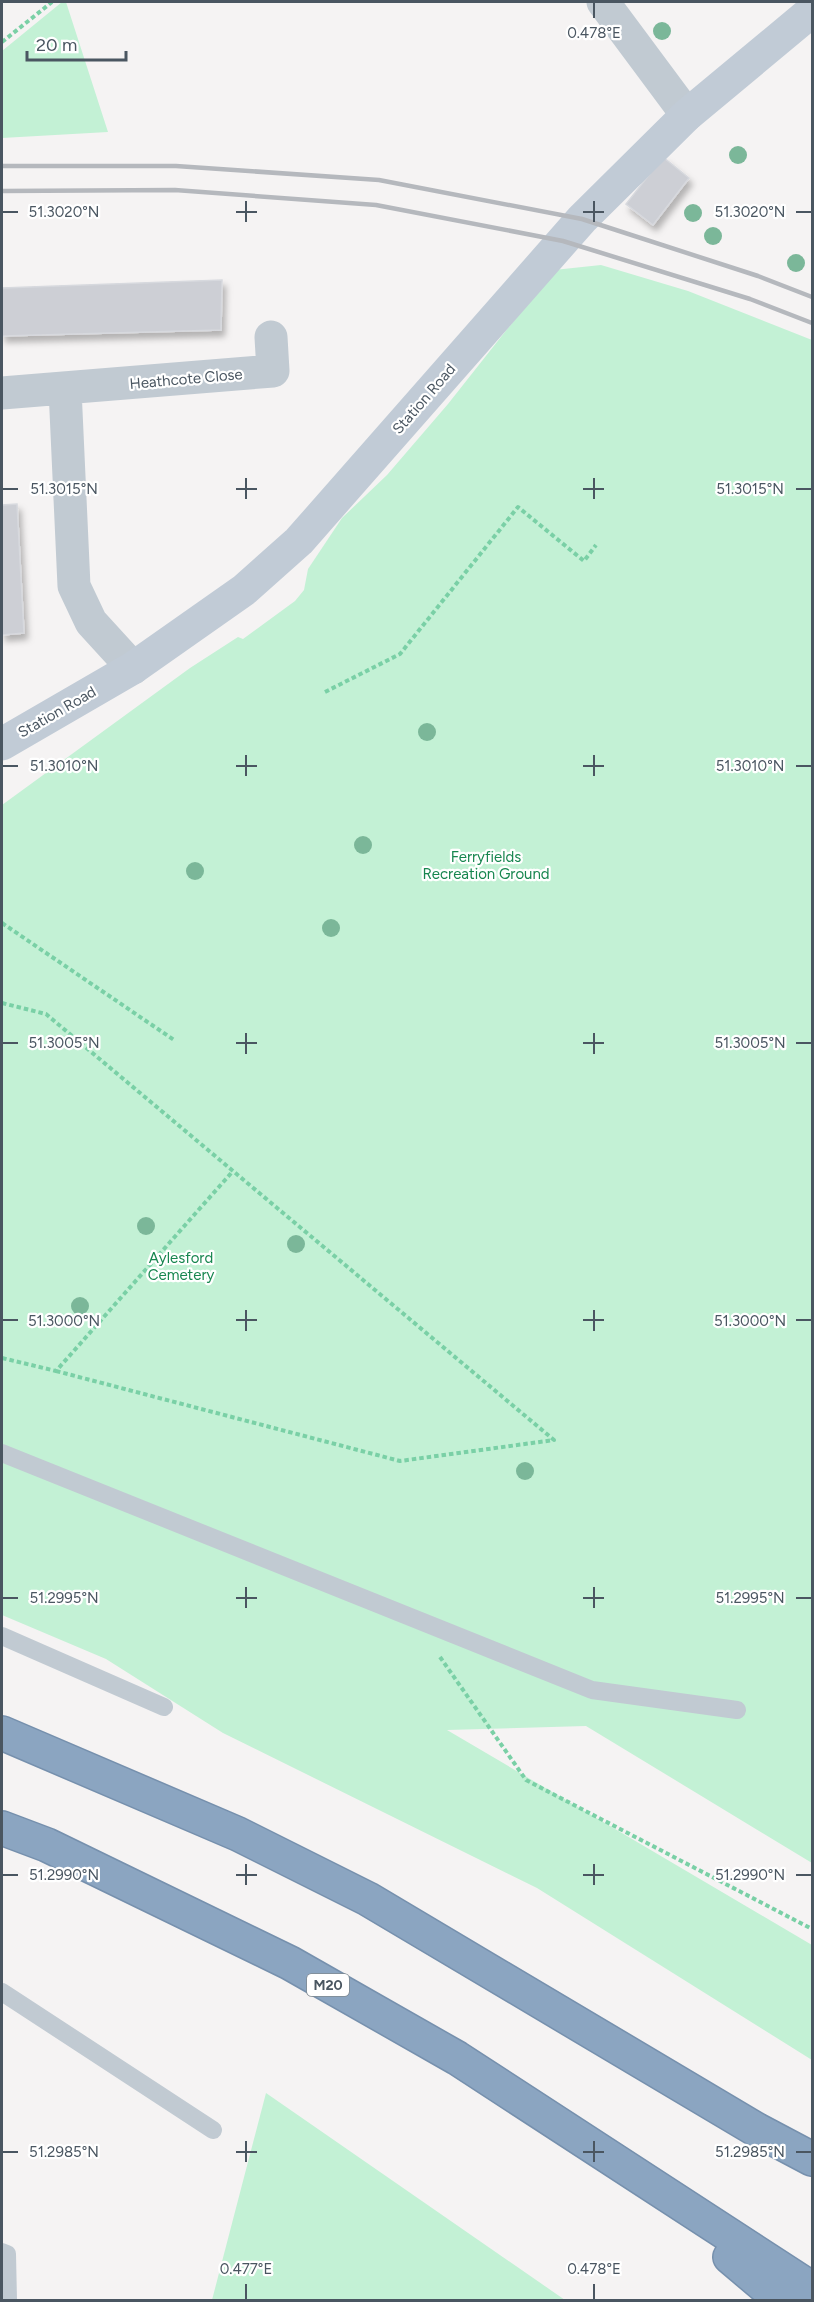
<svg xmlns="http://www.w3.org/2000/svg" width="814" height="2302" viewBox="0 0 814 2302" font-family="Figtree,sans-serif">
<style>
.green{fill:#c3f1d5}
.building{fill:#cdcfd5;stroke:#d7d9de;stroke-width:1.5;filter:url(#shadow)}
.lines{fill:none;stroke-linecap:round;stroke-linejoin:round}
.highway-casing{stroke:#7690ad;stroke-width:36}
.path{stroke:#7ad0a6;stroke-width:4;stroke-dasharray:4.5 3;stroke-linecap:butt}
.lane{stroke:#c1cad2;stroke-width:18}
.street{stroke:#c1cad2;stroke-width:33}
.secondary{stroke:#c1cbd6;stroke-width:33}
.highway{stroke:#8ba5c1;stroke-width:33}
.rail{stroke:#b5b8bd;stroke-width:4.5}
.tree{fill:#7bb799}
.ticks{fill:none;stroke:#4a5661;stroke-width:2}
.labels{text-anchor:middle;stroke-width:4.5;stroke-linejoin:round;paint-order:stroke}
.shield{fill:#fff;stroke:#808990;stroke-width:1.5}
.shield-label{font-size:14px;font-weight:bold;fill:#4a5661}
.street-label{font-size:15px;fill:#4a5661;stroke:#fff}
.park-label{font-size:15px;fill:#17864f;stroke:#fff}
.ticks-label{font-size:15px;text-anchor:middle;fill:#4a5661;stroke:#fff;stroke-width:4.5;stroke-linejoin:round;paint-order:stroke}
</style>
<defs>
<filter id="shadow"><feDropShadow dx="3.5" dy="6" stdDeviation="3" flood-color="#0004"/></filter>
</defs>
<rect width="100%" height="100%" fill="#f5f3f3"/>
<path class="green" d="M62,2H66L108,132L2,138V51Z
M601,265L688,291L812,340V1863L586,1726L447,1730L812,1945V2060L537,1888L223,1733L106,1659L2,1615V805L190,668L238,637L243,639L295,601L304,590L308,569L342,518L387,475L448,404L554,270Z
M266,2093L565,2300H212Z"/>
<path class="building" d="M663,157L689,178L653,225L626,204Z
M222,280L221,330L2,336V288Z
M17,504L24,633L2,635V505Z"/>
<g class="lines">
<g class="highway-casing">
<path id="highway" d="M2,1733L238,1834L368,1899L757,2130L812,2159
M2,1828L47,1845L290,1963L457,2058L812,2289
M730,2257L781,2300"/>
</g>
<path class="path" d="M2,42L52,2
M325,692L400,654L518,507L584,561L596,545
M2,923L174,1040
M2,1003L46,1014L233,1171L56,1371L2,1358
M56,1371L400,1461L554,1440L233,1171
M440,1657L526,1780L812,1929"/>
<path class="lane" d="M2,1453L592,1690L737,1710
M2,1636L164,1707
M2,1992L213,2130
M2,2252L7,2254L8,2300"/>
<path class="street" d="M603,2L687,115
M65,389L74,586L91,622L133,668
M2,393L273,371L271,337"/>
<path class="secondary" d="M2,744L133,668L244,590L299,541L582,219L687,115L812,11"/>
<use href="#highway" class="highway"/>
<path class="rail" d="M2,166H176L379,180L582,219L758,276L812,297
M2,191L175,190L376,205L563,241L750,299L812,323"/>
</g>
<g class="tree">
<circle cx="662" cy="31" r="9"/>
<circle cx="738" cy="155" r="9"/>
<circle cx="693" cy="213" r="9"/>
<circle cx="713" cy="236" r="9"/>
<circle cx="796" cy="263" r="9"/>
<circle cx="427" cy="732" r="9"/>
<circle cx="363" cy="845" r="9"/>
<circle cx="195" cy="871" r="9"/>
<circle cx="331" cy="928" r="9"/>
<circle cx="146" cy="1226" r="9"/>
<circle cx="296" cy="1244" r="9"/>
<circle cx="80" cy="1306" r="9"/>
<circle cx="525" cy="1471" r="9"/>
</g>
<path class="ticks" d="M594,3V18M246,201V222M594,201V222M3,212H18M236,212H257M583,212H604M796,212H811M246,478V499M594,478V499M3,489H18M236,489H257M583,489H604M796,489H811M246,755V776M594,755V776M3,766H18M236,766H257M583,766H604M796,766H811M246,1033V1054M594,1033V1054M3,1043H18M236,1043H257M583,1043H604M796,1043H811M246,1310V1331M594,1310V1331M3,1320H18M236,1320H257M583,1320H604M796,1320H811M246,1587V1608M594,1587V1608M3,1598H18M236,1598H257M583,1598H604M796,1598H811M246,1864V1885M594,1864V1885M3,1875H18M236,1875H257M583,1875H604M796,1875H811M246,2141V2162M594,2141V2162M3,2152H18M236,2152H257M583,2152H604M796,2152H811M246,2284V2299M594,2284V2299"/>
<g class="labels">
<rect class="shield" x="307" y="1974" width="42" height="22" rx="4.5"/>
<g class="shield-label">
<text x="328" y="1990">M20</text>
</g>
<g class="street-label">
<text transform="translate(186 379) rotate(-5)" y="5">Heathcote Close</text>
<text transform="translate(424 399) rotate(-49)" y="5">Station Road</text>
<text transform="translate(57 712) rotate(-30)" y="5">Station Road</text>
</g>
<g class="park-label">
<text x="486" y="862">Ferryfields<tspan x="486" dy="17">Recreation Ground</tspan></text>
<text x="181" y="1263">Aylesford<tspan x="181" dy="17">Cemetery</tspan></text>
</g>
</g>
<g class="ticks-label">
<text x="594" y="38">0.478°E</text>
<text x="64" y="217">51.3020°N</text>
<text x="750" y="217">51.3020°N</text>
<text x="64" y="494">51.3015°N</text>
<text x="750" y="494">51.3015°N</text>
<text x="64" y="771">51.3010°N</text>
<text x="750" y="771">51.3010°N</text>
<text x="64" y="1048">51.3005°N</text>
<text x="750" y="1048">51.3005°N</text>
<text x="64" y="1326">51.3000°N</text>
<text x="750" y="1326">51.3000°N</text>
<text x="64" y="1603">51.2995°N</text>
<text x="750" y="1603">51.2995°N</text>
<text x="64" y="1880">51.2990°N</text>
<text x="750" y="1880">51.2990°N</text>
<text x="64" y="2157">51.2985°N</text>
<text x="750" y="2157">51.2985°N</text>
<text x="246" y="2274">0.477°E</text>
<text x="594" y="2274">0.478°E</text>
</g>
<rect width="814" height="2302" fill="none" stroke="#4a5661" stroke-width="6"/>
<path d="M27 51v9h99v-9" fill="none" stroke="#4a5661" stroke-width="3"/>
<text x="36" y="51" font-size="18" fill="#4a5661" stroke="#ffffff" stroke-width="4.5" paint-order="stroke">20 m</text>
</svg>
